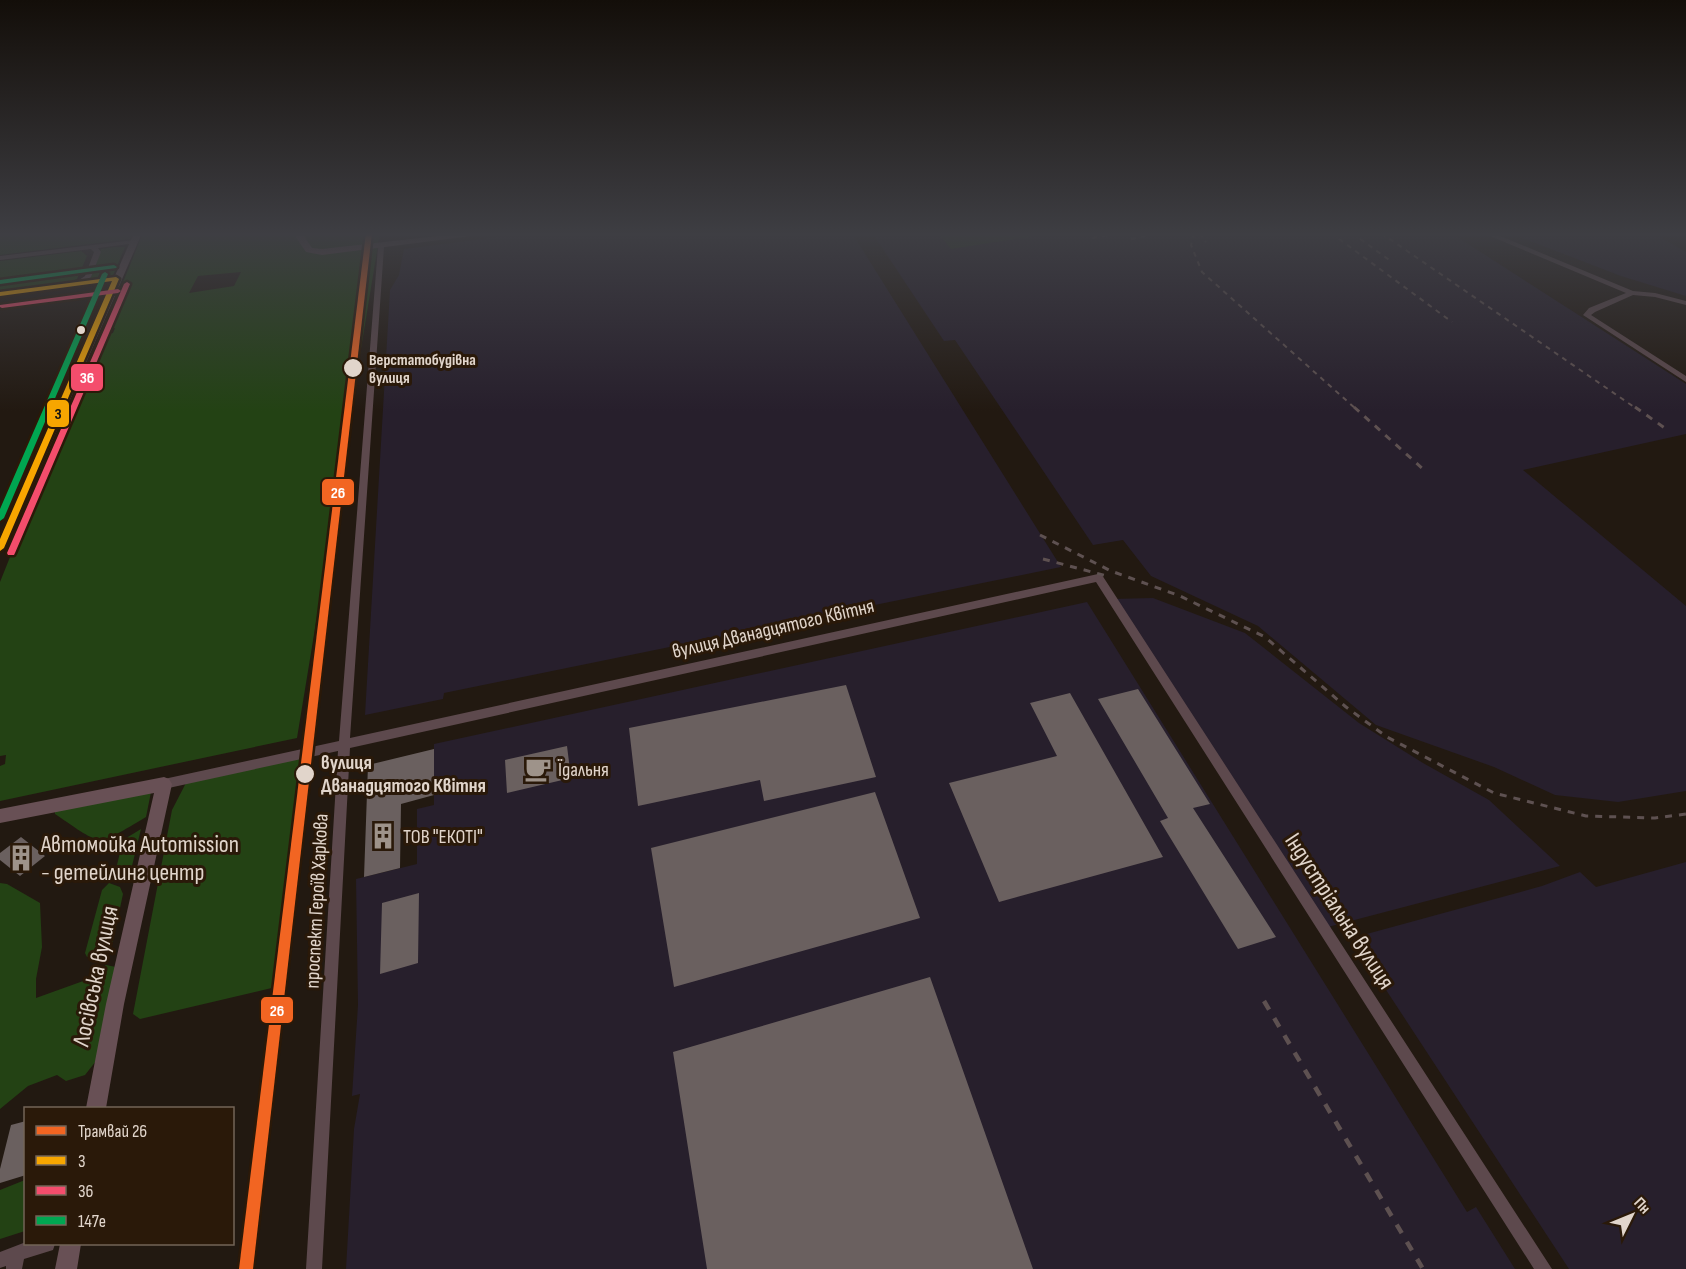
<svg xmlns="http://www.w3.org/2000/svg" width="1686" height="1269" viewBox="0 0 1686 1269" font-family="'Sofia Sans Condensed',sans-serif">
<style>
.industrial{fill:#271f2c}
.green{fill:#234214;fill-rule:evenodd}
.building{fill:#6a605f}
.lines{fill:none;stroke-linecap:round;stroke-linejoin:round}
.minor{fill:#5d494d;fill-rule:evenodd}
.major{fill:#685055;fill-rule:evenodd}
.rail-far2{stroke:#5e5151;stroke-width:2;stroke-dasharray:5 5;stroke-linecap:butt}
.rail-far1{stroke:#5e5151;stroke-width:3;stroke-dasharray:7 7;stroke-linecap:butt}
.rail{stroke:#5e5151;stroke-width:4.5;stroke-dasharray:10 10;stroke-linecap:butt}
.bus-1-casing{stroke:#2a1909;stroke-width:5}
.bus-2-casing{stroke:#2a1909;stroke-width:5}
.bus-3-casing{stroke:#2a1909;stroke-width:5}
.bus-1{fill:#f7a600;fill-rule:evenodd}
.bus-2{fill:#f44d6c;fill-rule:evenodd}
.bus-3{fill:#00a651;fill-rule:evenodd}
.tram-1-casing{stroke:#2a1909;stroke-width:5}
.tram-1{fill:#f26522;fill-rule:evenodd}
.bus-dot{fill:#e1d5cb;stroke:#2a1909;stroke-width:2}
.labels{text-anchor:middle;stroke-width:6;stroke-linejoin:round;paint-order:stroke}
.far-stop-label{font-size:16px;font-weight:bold;fill:#e1d5cb;stroke:#2a1909;text-anchor:start}
.street-label{font-size:20px;fill:#e1d5cb;stroke:#2a1909}
.stop-label{font-size:20px;font-weight:bold;fill:#e1d5cb;stroke:#2a1909;text-anchor:start}
.poi-label{font-size:20px;fill:#e1d5cb;stroke:#2a1909;text-anchor:start}
.near-poi-label{font-size:24px;fill:#e1d5cb;stroke:#2a1909;text-anchor:start}
.near-street-label{font-size:24px;fill:#e1d5cb;stroke:#2a1909}
.line-badge{stroke:#2a1909;stroke-width:2}
.badge-label{font-size:16px;text-anchor:middle;font-weight:bold;fill:#fff}
.pale-badge-label{font-size:16px;text-anchor:middle;font-weight:bold;fill:#111}
</style>
<rect width="100%" height="100%" fill="#221911"/>
<path class="industrial" d="M529,233H852L1061,567L444,693L443,699L365,715L390,290L399,275L404,249Z
M1451,233L1686,384V434L1523,470L1686,606V791L1618,802L1555,795L1494,767L1376,725L1258,626L1151,576L1123,540L1093,545L955,340L944,341L873,234Z
M1509,233H1653L1686,252V296L1621,276Z
M1153,598L1245,633L1359,723L1423,763L1489,800L1560,866L1324,928L1112,599Z
M1087,602L1467,1212L1476,1207L1515,1269H346L354,1129L360,1094L352,1096L358,1005L356,879L417,864V809L434,805V744Z
M1686,862V1269H1569L1352,938L1542,886L1580,872L1596,887Z"/>
<path class="green" d="M133,233L130,239L0,255V233Z
M143,233H380L297,738L0,801V766L5,764L6,755L0,756V582L71,405L102,339L106,334L113,333L115,328L109,329L111,312ZM241,272L234,286L189,293L198,276Z
M938,233H1054L951,249Z
M115,247H125L112,278L89,281L101,249Z
M81,251L87,256L77,279L61,286L0,294V261Z
M308,753L280,986L140,1019L133,1014L172,810L188,779Z
M151,792L146,817C95,847 104,847 55,814V810Z
M141,829L131,870L117,865L123,840Z
M0,883L7,884L40,903L42,947L36,979V998L86,980L106,965L116,967L96,1061L85,1075L66,1081L57,1075L28,1086L0,1109Z
M109,883L120,887L123,894L111,950L87,957L85,953L102,890Z
M25,1180V1231L0,1239V1190Z"/>
<path class="building" d="M846,685L876,777L764,801L760,780L638,806L629,728Z
M1138,689L1210,804L1193,808L1276,937L1238,949L1160,821L1168,818L1098,699Z
M1070,693L1163,857L999,902L949,783L1057,756L1030,703Z
M567,746L571,778L507,793L505,760Z
M434,749V795L401,804L400,868L364,877L368,765Z
M875,792L920,918L674,987L651,848Z
M21,837L45,856L20,876L0,860V853Z
M419,893L418,963L380,974L382,903Z
M930,977L1033,1269H707L673,1052Z
M26,1121V1175L0,1183V1169L11,1125Z"/>
<g class="lines">
<path class="minor" d="M1483,233H1493L1633,291L1655,293L1686,301V305L1655,297L1633,295L1595,312L1591,315L1686,376V382L1583,315L1589,308L1626,293Z
M135,240L138,242L137,243L98,248L101,252L91,277L87,281L116,277L119,279L118,280L0,296V292L76,282L85,276L94,252L91,249L0,260V256Z
M381,245L384,247L350,738L1098,574L1102,575L1552,1269H1534L1096,582L350,748L322,1269H306L338,751L164,789L160,788L158,784L160,780L164,779L339,741L378,247Z
M26,1242V1244H55L53,1250L24,1259L22,1269H6V1266L0,1268V1252Z"/>
<path class="major" d="M134,233H142L6,548L0,552V534Z
M293,233H302L312,248L322,249L464,233H495L322,255L306,252Z
M164,777L169,779L172,784L124,1004L106,1108H86L106,1004L154,793L0,823V809Z
M60,1244H81L77,1269H55Z"/>
<path class="rail-far2" d="M1194,233L1191,245L1202,272L1356,409
M1199,233L1206,242
M1331,233L1452,322
M1352,233L1392,262
M1381,233L1637,409
M1092,238L1121,233
M1131,239L1160,233"/>
<path class="rail-far1" d="M1354,407L1423,469
M1635,407L1669,431
M1040,535L1111,571L1180,596L1265,637L1346,707L1387,737L1494,793L1586,816L1655,818L1686,814
M1043,559L1107,576"/>
<path class="rail" d="M1264,1001L1423,1269"/>
<g class="bus-1-casing">
<path id="bus-1" d="M116,277L119,279L4,548L0,551V539L112,281L0,296V292Z"/>
</g>
<g class="bus-2-casing">
<path id="bus-2" d="M127,282L130,284L15,553L14,555H8L7,553L121,291L118,293L2,308L0,307V305L118,289L121,291L124,284Z"/>
</g>
<g class="bus-3-casing">
<path id="bus-3" d="M114,265L117,267L116,268L0,284V280Z
M105,272L108,274L4,518L0,521V509L102,274Z"/>
</g>
<use href="#bus-1" class="bus-1"/>
<use href="#bus-2" class="bus-2"/>
<use href="#bus-3" class="bus-3"/>
<g class="tram-1-casing">
<path id="tram-1" d="M366,233H372L253,1269H239Z"/>
</g>
<use href="#tram-1" class="tram-1"/>
</g>
<linearGradient id="sky" x2="0" y2="1"><stop stop-color="#130e09"/><stop offset="0.57" stop-color="#3e3e43"/><stop offset="1" stop-color="#3e3e43" stop-opacity="0"/></linearGradient>
<rect width="1686" height="411" fill="url(#sky)"/>
<defs>
<g id="cafe-bare" transform="scale(2.07)"><path d="M-5.5-4.5H6V0H3Q3 3.5 0 3.5H-2.5Q-5.5 3.5-5.5 0ZM3-3.2v2h1.7v-2ZM-6 4.5H4V6H-6Z" fill="#9e938a" stroke="#2a1909" stroke-width="2.5" paint-order="stroke"/></g>
<g id="building-bare" transform="scale(2.07)"><path d="M-4-6H4V6H1V3H-1V6H-4ZM-2.5-4.3h1.7v1.8h-1.7ZM.8-4.3h1.7v1.8H.8ZM-2.5-1h1.7V.8h-1.7ZM.8-1h1.7V.8H.8Z" fill="#9e938a" stroke="#2a1909" stroke-width="2.5" paint-order="stroke"/></g>
</defs>
<g fill-rule="evenodd">
<use href="#cafe-bare" x="538" y="769"/>
<use href="#building-bare" x="383" y="836"/>
<use href="#building-bare" x="21" y="858"/>
</g>
<g class="bus-dot">
<circle cx="81" cy="330" r="5"/>
<circle cx="353" cy="368" r="10"/>
<circle cx="305" cy="774" r="10"/>
</g>
<g class="labels">
<g class="far-stop-label">
<text x="369" y="365">Верстатобудівна<tspan x="369" dy="18">вулиця</tspan></text>
</g>
<g class="street-label">
<text transform="translate(773 628) rotate(-13)" y="7">вулиця Дванадцятого Квітня</text>
<text transform="translate(316 901) rotate(-87)" y="7">проспект Героїв Харкова</text>
</g>
<g class="stop-label">
<text x="321" y="769">вулиця<tspan x="321" dy="23">Дванадцятого Квітня</tspan></text>
</g>
<g class="poi-label">
<text x="558" y="776">Їдальня</text>
<text x="403" y="843">ТОВ "ЕКОТI"</text>
</g>
<g class="near-poi-label">
<text x="41" y="852">Автомойка Automission<tspan x="41" dy="28">- детейлинг центр</tspan></text>
</g>
<g class="near-street-label">
<text transform="translate(1340 911) rotate(57)" y="8">Індустріальна вулиця</text>
<text transform="translate(95 976) rotate(-78)" y="8">Лосівська вулиця</text>
</g>
</g>
<g class="line-badge">
<rect x="70" y="363" width="34" height="29" rx="6" fill="#f44d6c"/>
<rect x="46" y="399" width="24" height="29" rx="6" fill="#f7a600"/>
<rect x="321" y="478" width="34" height="28" rx="6" fill="#f26522"/>
<rect x="260" y="996" width="34" height="28" rx="6" fill="#f26522"/>
</g>
<g class="badge-label">
<text x="87" y="383">36</text>
<text x="338" y="498">26</text>
<text x="277" y="1016">26</text>
</g>
<g class="pale-badge-label">
<text x="58" y="419">3</text>
</g>
<rect x="24" y="1107" width="210" height="138" fill="#2a1909" stroke="#736457" stroke-width="1.5"/>
<rect x="36" y="1126" width="30" height="9" fill="#f26522" stroke="#736457" stroke-width="1.5"/>
<text x="78" y="1137" font-size="18" fill="#e1d5cb">Трамвай 26</text>
<rect x="36" y="1156" width="30" height="9" fill="#f7a600" stroke="#736457" stroke-width="1.5"/>
<text x="78" y="1167" font-size="18" fill="#e1d5cb">3</text>
<rect x="36" y="1186" width="30" height="9" fill="#f44d6c" stroke="#736457" stroke-width="1.5"/>
<text x="78" y="1197" font-size="18" fill="#e1d5cb">36</text>
<rect x="36" y="1216" width="30" height="9" fill="#00a651" stroke="#736457" stroke-width="1.5"/>
<text x="78" y="1227" font-size="18" fill="#e1d5cb">147е</text>
<g transform="translate(1632 1215) rotate(47)" stroke="#2a1909" stroke-width="4.5" paint-order="stroke">
<path d="M0-4.5L10 22L0 15L-10 22Z" fill="#e1d5cb"/>
<text y="-9" font-size="16" font-weight="bold" text-anchor="middle" fill="#e1d5cb">Пн</text>
</g>
</svg>
